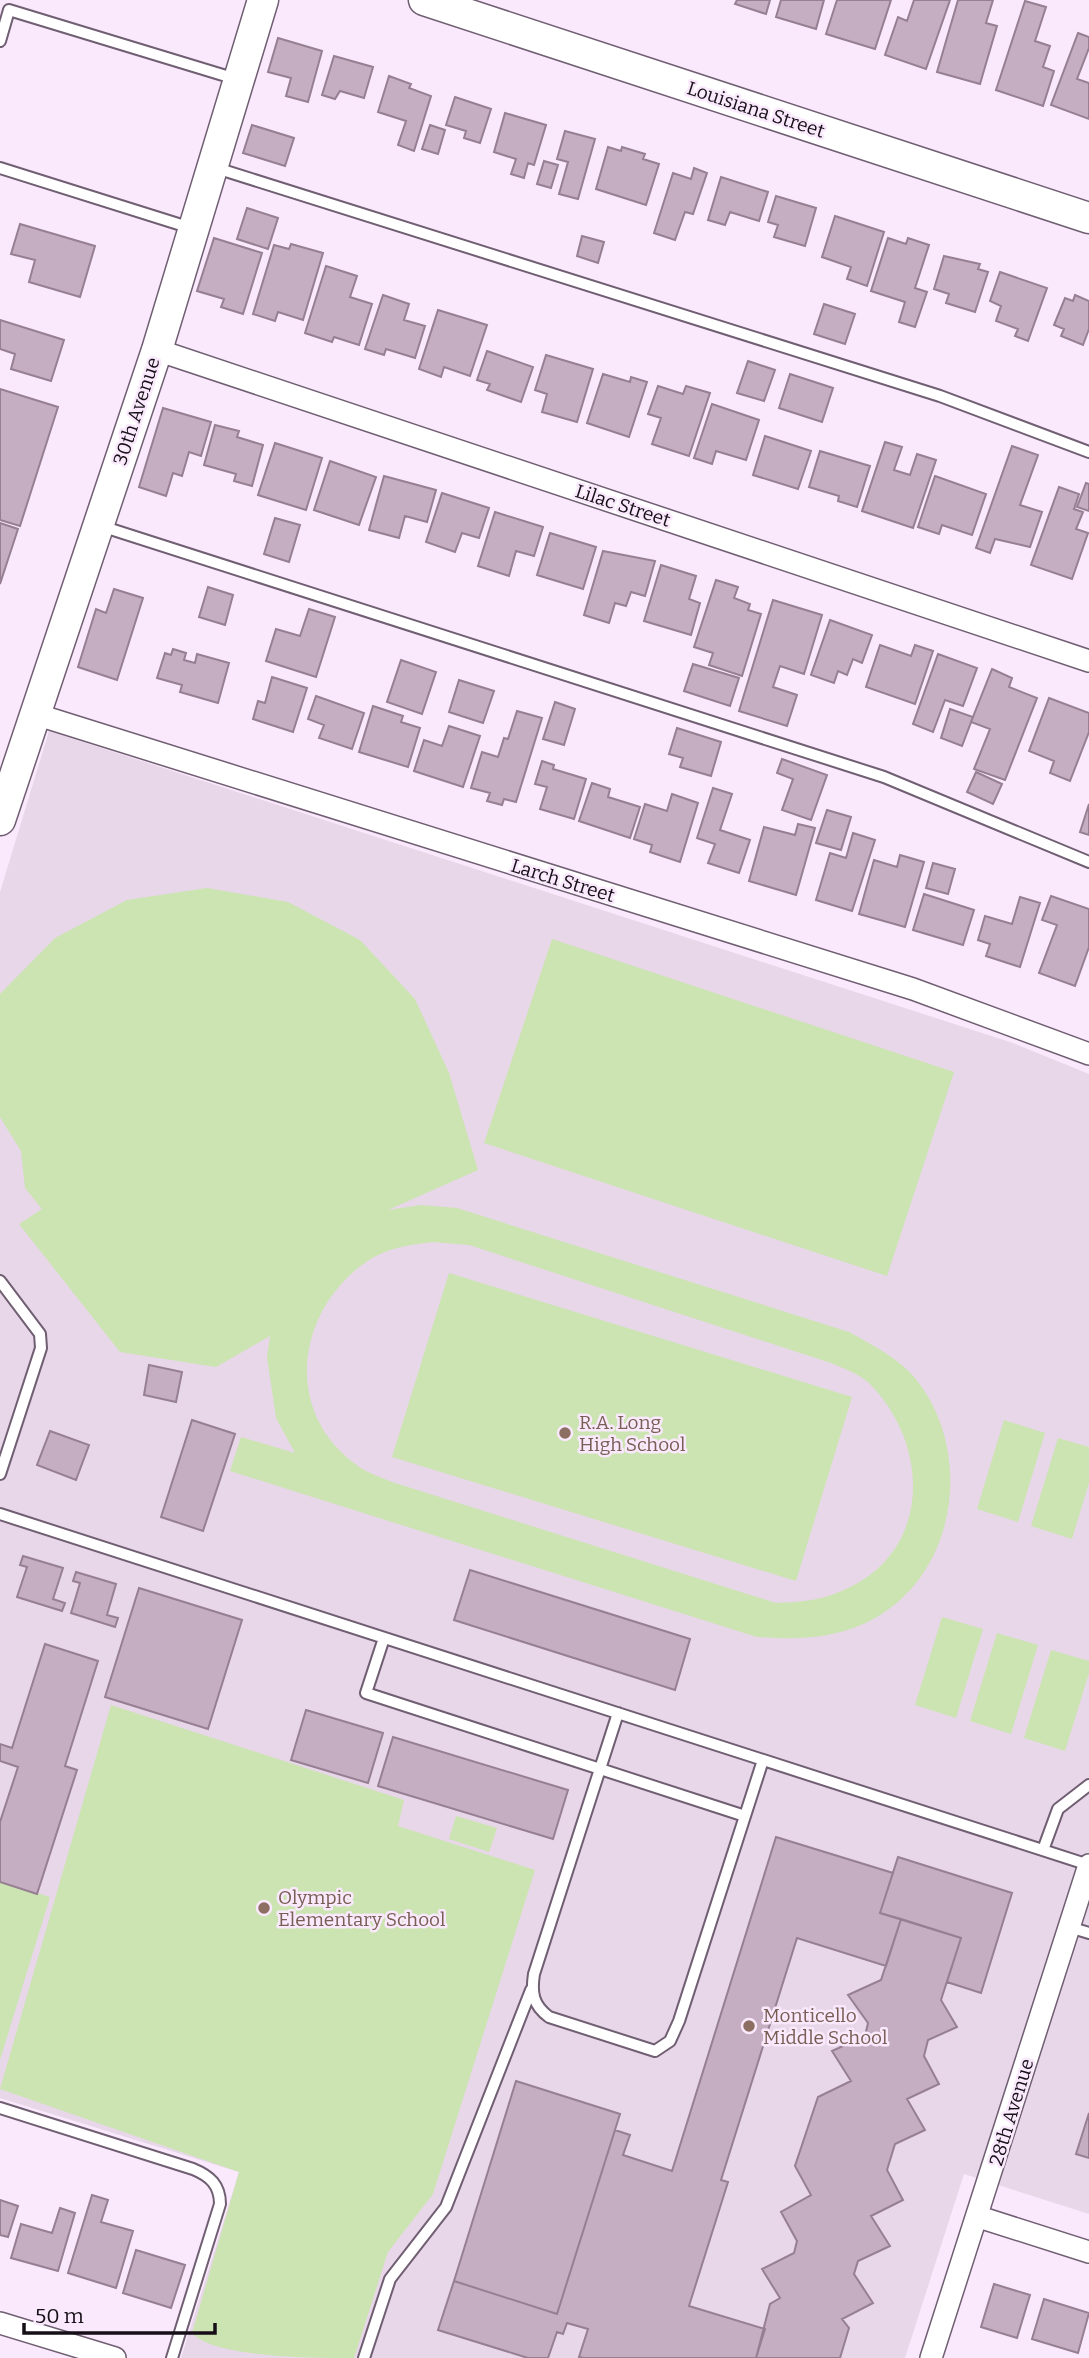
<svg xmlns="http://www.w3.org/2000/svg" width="1089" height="2358" viewBox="0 0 1089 2358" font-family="Bitter,serif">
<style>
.education{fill:#e8d7e8}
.green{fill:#cbe4b2;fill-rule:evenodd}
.building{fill:#c6aec2;stroke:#967f92;stroke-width:2}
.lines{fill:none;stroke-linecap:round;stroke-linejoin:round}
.lane-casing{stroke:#705e72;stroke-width:14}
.street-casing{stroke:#705e72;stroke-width:24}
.secondary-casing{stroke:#705e72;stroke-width:33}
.lane{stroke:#fff;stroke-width:10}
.street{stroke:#fff;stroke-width:21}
.secondary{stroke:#fff;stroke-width:30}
.education-dot{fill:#8d6e63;stroke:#fae9fc;stroke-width:2.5}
.labels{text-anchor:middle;stroke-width:5;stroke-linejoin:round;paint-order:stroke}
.street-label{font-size:19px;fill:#160f17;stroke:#fae9fc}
.education-label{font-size:19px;fill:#785e54;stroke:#fae9fc;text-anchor:start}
</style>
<rect width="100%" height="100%" fill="#fae9fc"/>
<path class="education" d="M49,731L1013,1043L1089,1074V2214L964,2174L905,2358H181L239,2172L0,2098V892Z"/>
<path class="green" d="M207,888L288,902L360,940L415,999L449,1073L478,1170L388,1210L421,1205L457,1208L849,1332C872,1345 897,1357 915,1378C973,1449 959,1569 877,1617C839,1639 799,1640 757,1637L230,1471L241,1437L295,1453L276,1418L267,1357L270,1336L216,1367L120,1352L19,1224L42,1209L25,1188L21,1151L0,1117V994L55,938L127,900ZM432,1242L469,1245L831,1363C843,1368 859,1374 869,1383C932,1446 932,1556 839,1592C819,1601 797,1602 776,1603L392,1482C381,1477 367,1473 358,1466C282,1413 296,1311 366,1262C386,1248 408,1245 432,1242Z
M552,939L954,1072L887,1276L484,1143Z
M449,1273L852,1397L796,1581L392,1457Z
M1004,1420L1045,1433L1018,1522L977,1509Z
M1058,1438L1089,1447V1483L1072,1539L1031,1526Z
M942,1617L983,1629L956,1718L915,1705Z
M997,1633L1038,1645L1011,1734L970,1721Z
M1051,1650L1089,1661V1673L1065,1751L1024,1738Z
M111,1705L404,1800L398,1826L535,1870L433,2194L388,2252L354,2358C317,2358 214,2358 192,2333L239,2172L0,2089Z
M456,1816L497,1828L489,1852L449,1839Z
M0,1882L50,1897L0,2060Z"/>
<path class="building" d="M737,0H770L766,14L735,4Z
M781,0H824L816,29L776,17Z
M837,0H891L875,49L826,34Z
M914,0H950L926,69L885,55L898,17L907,21Z
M958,0H993L986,23L997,26L980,84L937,72Z
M1025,1L1046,7L1035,41L1050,46L1043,67L1054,71L1043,106L996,90Z
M1078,33L1089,37V48L1077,79L1089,83V119L1051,105Z
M278,38L322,51L308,102L286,96L291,78L268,72Z
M334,56L373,67L364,98L340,91L335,99L322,95Z
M389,76L411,84L409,88L431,96L414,151L398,145L406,121L378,112Z
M455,97L491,109L480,143L464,138L466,131L446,125Z
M505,113L546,125L534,165L528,163L524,178L511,174L516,159L494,152Z
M252,125L294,138L285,166L243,153Z
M430,125L445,130L438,154L422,149Z
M565,131L595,139L578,199L559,194L568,162L557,159Z
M608,147L621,151L622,147L645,154L643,159L659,164L646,205L596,189Z
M544,161L558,165L551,188L537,184Z
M694,168L707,173L693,214L685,212L675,240L654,233L673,173L691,179Z
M721,177L768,192L759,221L730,212L725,225L708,220Z
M776,196L816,208L805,246L774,237L778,225L768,222Z
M247,208L278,218L268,249L237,239Z
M835,216L884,232L867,286L847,279L851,267L822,257Z
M20,224L95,246L80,297L29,282L35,260L11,254Z
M582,236L604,242L598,263L577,256Z
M214,238L262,253L243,314L221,307L224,299L197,291Z
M888,238L906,244L908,238L929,245L915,288L927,292L915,327L899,322L905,302L871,291Z
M291,244L323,253L303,320L278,312L275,321L253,314L274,245L289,249Z
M944,256L980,264L978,269L988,272L975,312L946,303L949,294L934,289Z
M326,266L357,276L350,297L372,304L359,345L334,337L332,342L305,333Z
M1000,272L1047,288L1028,341L1015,336L1018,329L996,321L1001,306L990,301Z
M383,295L409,304L404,320L425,326L415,358L386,349L384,355L365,349Z
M1075,295L1089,301V329L1083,345L1061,336L1064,329L1054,325L1065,298L1073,301Z
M824,304L855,314L845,344L814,334Z
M438,310L487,325L470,376L444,367L441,377L419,369Z
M0,320L64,340L51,381L11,369L15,354L0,349Z
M487,351L533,367L521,402L487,390L490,384L477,380Z
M546,355L593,369L577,422L542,412L547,394L535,390Z
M748,361L775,370L764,401L737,393Z
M603,374L630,382L631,377L647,382L629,437L587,423Z
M790,374L833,388L822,422L779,408Z
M658,386L683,394L686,386L710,393L689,456L652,444L661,418L648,414Z
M0,389L58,407L20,526L0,520Z
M712,404L759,420L746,460L716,451L712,464L694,458Z
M163,408L211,422L201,456L189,452L182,476L173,473L166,496L139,487Z
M215,425L239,431L237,437L263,445L252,486L234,481L236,474L204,465Z
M765,436L811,451L798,489L753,475Z
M885,442L902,447L894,470L910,475L917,454L936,460L913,528L862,511Z
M275,443L322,458L306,510L258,495Z
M1012,446L1038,455L1020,505L1042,512L1030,547L995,539L990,553L976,548Z
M820,451L870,466L857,507L838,501L839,496L809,487Z
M330,461L376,477L359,525L314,510Z
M384,476L436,490L427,522L405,516L399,538L369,530Z
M935,476L986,494L972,535L942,525L939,534L918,527Z
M1086,483L1089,484V511L1077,507Z
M1059,487L1079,494L1074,509L1083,512L1076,529L1088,533L1072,579L1031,565Z
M442,493L489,508L479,538L462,533L455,552L426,542Z
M495,512L543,527L534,556L516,551L509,576L478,566Z
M275,518L300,525L289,562L264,554Z
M0,523L18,529L0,584Z
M550,533L596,547L583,589L537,575Z
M603,551L655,561L645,596L631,592L626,606L615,603L609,623L584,615Z
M661,565L696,576L689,599L700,603L691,635L644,621Z
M716,580L738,587L734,598L750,604L748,610L761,614L742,676L709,665L713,653L694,647Z
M208,587L233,595L225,625L199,617Z
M114,589L143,598L117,680L78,667L96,609L106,613Z
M773,600L822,615L804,674L780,666L773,687L797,695L787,726L739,711Z
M309,609L335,617L316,677L266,661L276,629L300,636Z
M830,620L872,635L862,663L853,659L847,675L838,671L834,683L811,675Z
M880,645L911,656L915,645L933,651L915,704L866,687Z
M173,649L186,653L184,660L195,663L197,654L229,663L218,703L180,692L182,685L157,678L165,653L171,655Z
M938,654L977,668L963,706L945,700L933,732L913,724Z
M401,660L436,672L422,714L387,702Z
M693,664L739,678L730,706L684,691Z
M992,669L1012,678L1009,687L1037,698L1005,780L974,769L990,729L971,722Z
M272,677L307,688L293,732L253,719L258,701L265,703Z
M459,680L494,691L483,723L449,712Z
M316,696L364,713L352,749L319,738L324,725L308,719Z
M1049,698L1089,713V732L1070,781L1050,773L1054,761L1029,751Z
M555,702L575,709L564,745L543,739Z
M373,706L403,716L401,722L420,728L408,767L359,752Z
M950,709L973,717L962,746L941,738Z
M517,711L542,718L516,802L504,799L502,805L487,801L490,793L471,788L482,752L498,757L504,738L508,739Z
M449,726L480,736L463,787L414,771L424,740L442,746Z
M677,728L721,742L711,776L680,767L683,758L669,754Z
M782,759L827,775L811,820L782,810L793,779L777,773Z
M542,761L554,765L553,769L586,779L574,819L540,809L547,787L535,784Z
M976,772L1002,784L993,804L967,792Z
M592,783L610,789L608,797L640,807L630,838L579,821Z
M713,788L732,794L720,830L750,840L739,873L708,863L715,844L697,838Z
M672,794L698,803L680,862L650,852L652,845L634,839L645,804L667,811Z
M1089,804V835L1080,832Z
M827,810L851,817L841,850L816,843Z
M798,824L815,828L796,895L749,881L764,827L795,835Z
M853,833L875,840L852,911L816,900L830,853L846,858Z
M900,855L924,862L905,927L859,914L874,860L897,867Z
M933,863L955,869L948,894L926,888Z
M924,894L974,910L963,945L913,930Z
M1051,896L1089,909V947L1075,986L1039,973L1057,925L1042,920Z
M1020,897L1040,903L1020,967L986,956L990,944L978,940L985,916L1012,924Z
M149,1365L182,1372L176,1402L144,1395Z
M192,1420L235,1434L203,1531L161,1517Z
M50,1431L89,1445L76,1480L37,1465Z
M23,1556L63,1568L53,1599L65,1603L62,1611L17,1597L27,1567L20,1565Z
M470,1570L690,1639L675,1690L454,1620Z
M76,1572L116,1584L107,1615L118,1618L115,1627L71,1613L80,1583L73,1581Z
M139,1588L242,1620L208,1729L105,1697Z
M45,1644L98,1661L65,1766L77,1770L37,1894L0,1882V1822L18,1767L0,1761V1744L12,1748Z
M306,1710L383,1733L368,1783L291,1760Z
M393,1737L568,1790L553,1839L378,1786Z
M776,1837L893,1873L880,1913L901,1919L886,1966L797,1938L721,2180L728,2182L689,2306L765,2329L756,2358H584L579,2357L588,2329L567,2323L563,2334L557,2332L548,2358H528L438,2330L454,2281L557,2314L615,2130L630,2135L623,2155L672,2171Z
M898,1857L1012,1893L981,1993L947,1982L961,1938L880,1913Z
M901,1919L961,1938L941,2000L957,2027L928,2040L924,2056L939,2084L907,2099L925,2130L895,2144L887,2170L903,2200L871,2216L890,2246L858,2261L854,2274L873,2303L842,2319L849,2328L840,2358H756L770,2304L780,2298L762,2269L794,2253L797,2241L781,2212L811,2195L795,2166L818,2097L851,2081L832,2051L865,2036L868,2023L848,1995L881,1980Z
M516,2081L620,2114L557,2314L454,2281Z
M1089,2113V2158L1076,2154Z
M92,2195L108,2200L101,2222L133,2231L116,2288L68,2273Z
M0,2200L18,2206L8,2237L0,2235Z
M60,2208L75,2213L58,2271L11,2258L21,2224L52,2233Z
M136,2250L185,2265L171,2308L123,2293Z
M994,2284L1030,2295L1017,2338L981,2327Z
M1044,2299L1089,2313L1078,2353L1032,2339Z"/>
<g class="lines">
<g class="lane-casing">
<path id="lane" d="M0,41L9,10L236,79
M213,167L940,396L1089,452
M0,168L191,228
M101,526L884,777L1089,862
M0,1281L40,1334L41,1348L0,1474
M0,1514L1089,1865
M384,1638L366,1693L745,1816
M618,1713L534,1974C531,1993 533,2005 549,2017L655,2051L670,2041L679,2021L763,1760
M1043,1850L1058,1809L1089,1785
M1069,1927L1089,1933
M0,2108L193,2169C210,2176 220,2185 220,2204L172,2358
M364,2358L390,2279L446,2207L531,1990"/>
</g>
<g class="street-casing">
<path id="street" d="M157,350L1089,661
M35,714L913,989L1089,1054
M979,2217L1089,2252
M0,2323L115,2358
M931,2358L1089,1865"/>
</g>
<g class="secondary-casing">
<path id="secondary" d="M424,0L1089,218
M0,820L157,350L263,0"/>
</g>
<use href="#lane" class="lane"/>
<use href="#street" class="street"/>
<use href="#secondary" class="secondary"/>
</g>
<g class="education-dot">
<circle cx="565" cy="1433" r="7"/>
<circle cx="264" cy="1908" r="7"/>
<circle cx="749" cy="2026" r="7"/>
</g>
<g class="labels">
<g class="street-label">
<text transform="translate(756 109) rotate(18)" y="7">Louisiana Street</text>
<text transform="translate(136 411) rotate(-72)" y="7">30th Avenue</text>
<text transform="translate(623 505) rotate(18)" y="7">Lilac Street</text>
<text transform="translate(563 880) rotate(17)" y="7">Larch Street</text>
<text transform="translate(1011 2112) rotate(-73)" y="7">28th Avenue</text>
</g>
<g class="education-label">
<text x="579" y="1429">R.A. Long<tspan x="579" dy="22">High School</tspan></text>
<text x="278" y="1904">Olympic<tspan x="278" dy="22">Elementary School</tspan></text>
<text x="763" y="2022">Monticello<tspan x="763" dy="22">Middle School</tspan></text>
</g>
</g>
<path d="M24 2323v10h191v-10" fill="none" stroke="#160f17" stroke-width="3.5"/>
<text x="35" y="2323" font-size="21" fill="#160f17" stroke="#fae9fc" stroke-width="5" paint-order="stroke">50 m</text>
</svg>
